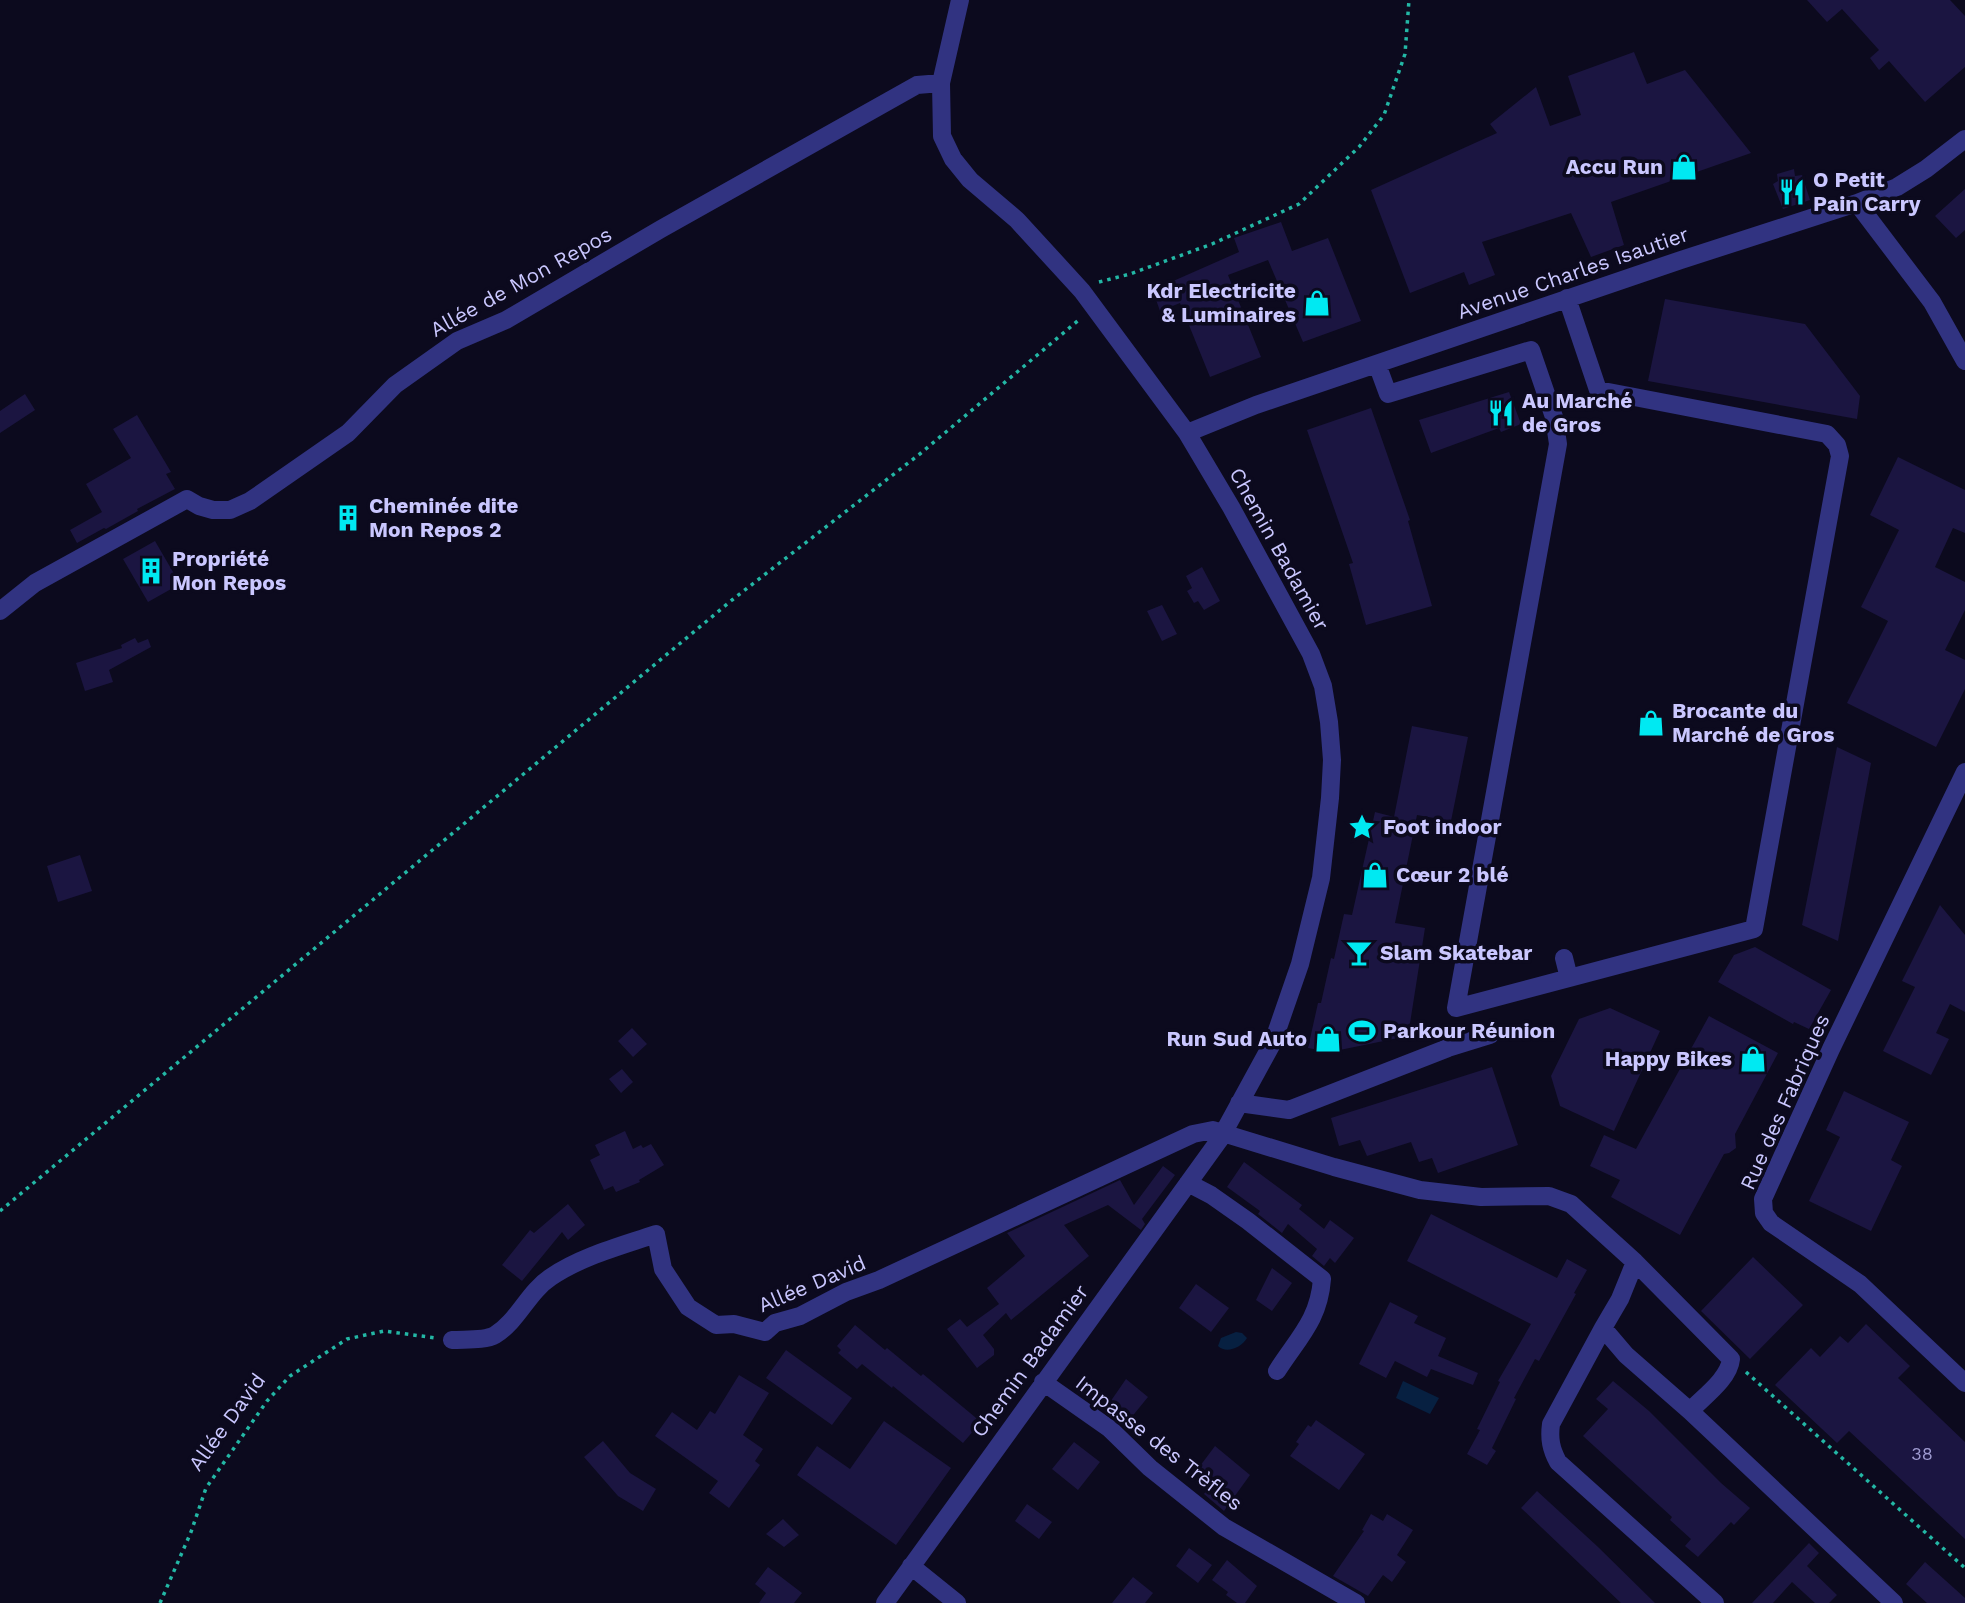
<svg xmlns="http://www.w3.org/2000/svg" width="1965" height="1603" viewBox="0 0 1965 1603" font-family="'Work Sans',sans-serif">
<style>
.water{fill:#072041}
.building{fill:#1b1541}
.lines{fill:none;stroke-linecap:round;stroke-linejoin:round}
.path{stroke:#23b7a5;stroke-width:3.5;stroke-dasharray:3.5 5;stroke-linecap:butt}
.minor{stroke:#313381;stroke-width:18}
.labels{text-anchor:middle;stroke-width:7;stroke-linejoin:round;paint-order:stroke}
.number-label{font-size:18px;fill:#9e9ad0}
.poi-label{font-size:21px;font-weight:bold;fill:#cac7ff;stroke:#0c0a1e;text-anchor:start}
.street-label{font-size:21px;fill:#cac7ff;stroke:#0c0a1e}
</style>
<rect width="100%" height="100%" fill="#0c0a1e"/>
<path class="water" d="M1236,1332L1242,1333L1247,1338C1241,1348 1226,1354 1218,1346L1221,1338Z
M1403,1381L1439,1398L1430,1414L1396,1398Z"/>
<path class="building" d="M1807,0H1950L1965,16V67L1925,102L1889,61L1879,70L1870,58L1879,50L1842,9L1827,22Z
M1634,52L1647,84L1685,70L1751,153L1611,202L1624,245L1591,257L1571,213L1482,242L1495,275L1469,285L1464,272L1410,293L1371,190L1497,133L1490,124L1536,87L1550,126L1581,115L1568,76Z
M1794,169L1795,176L1802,175L1810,200L1783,209L1773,184L1778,181L1777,174Z
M1965,189V230L1956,238L1935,216Z
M1281,222L1292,251L1328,238L1361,321L1303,342L1268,260L1228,275L1261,357L1210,377L1180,303L1160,311L1154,294L1173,287L1171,282L1239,252L1234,238Z
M1665,299L1805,324L1860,396L1857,419L1648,381Z
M1509,392L1521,424L1501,432L1499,428L1431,453L1419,420Z
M25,394L35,410L0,433V411Z
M1371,408L1410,520L1408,521L1432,606L1366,625L1349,564L1353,563L1307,430Z
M137,415L171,472L166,474L175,489L137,509L138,511L106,529L104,528L77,543L70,530L102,512L86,484L131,458L113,429Z
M1898,457L1965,490V533L1953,528L1935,567L1965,582V610L1945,650L1965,660V689L1936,747L1847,703L1888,621L1861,607L1899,530L1870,515Z
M155,541L180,584L148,602L123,559Z
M1202,567L1220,601L1204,610L1198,601L1194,603L1187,591L1192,588L1186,576Z
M1162,605L1177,634L1162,641L1147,611Z
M135,638L138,643L148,639L151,647L109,670L113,682L85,691L76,663L122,648L121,645Z
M1412,726L1468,737L1451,821L1417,815L1395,923L1425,928L1408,1036L1330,1052L1308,1048L1318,1003H1321L1331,958L1334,959L1344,914L1352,915L1375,812L1394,817Z
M1837,747L1871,763L1838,941L1802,925Z
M80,855L92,891L58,902L47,866Z
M1940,905L1965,935V1012L1950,1004L1936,1033L1949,1039L1931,1075L1883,1051L1915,987L1902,981Z
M1755,947L1831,990L1809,1029L1794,1022L1793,1024L1718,982L1734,955Z
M1610,1008L1660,1031L1614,1131L1560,1106L1551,1076L1579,1019Z
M1709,1016L1778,1053L1735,1134L1736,1148L1729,1153L1724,1154L1680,1235L1611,1197L1620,1180L1590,1166L1604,1135L1636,1149Z
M632,1028L647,1044L633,1057L618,1041Z
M1492,1067L1518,1145L1438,1173L1432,1158L1419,1162L1411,1142L1367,1156L1360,1140L1339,1146L1331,1118Z
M622,1069L633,1082L621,1093L609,1079Z
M1844,1091L1909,1122L1891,1160L1902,1166L1871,1231L1809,1201L1840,1137L1826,1130Z
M625,1131L633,1149L641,1145L643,1148L651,1144L664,1165L639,1180L640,1182L616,1192L613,1186L604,1190L590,1160L600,1155L595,1145Z
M1244,1162L1302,1205L1299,1209L1324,1229L1330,1220L1354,1238L1335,1263L1330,1258L1324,1266L1312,1256L1317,1249L1288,1224L1282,1233L1258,1214L1260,1211L1227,1187Z
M1163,1166L1175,1175L1142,1219L1145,1224L1141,1230L1108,1205L1064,1225L1089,1256L1011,1320L1006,1313L983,1335L994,1349V1355L977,1368L947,1329L960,1319L967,1327L999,1304L987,1288L1025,1256L1007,1233L1120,1180L1134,1205Z
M568,1204L585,1225L568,1240L562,1232L522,1281L502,1265L530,1230L534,1233Z
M1431,1214L1557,1278L1567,1259L1587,1270L1574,1293L1576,1294L1539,1361L1535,1359L1514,1398L1516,1399L1492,1448L1496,1451L1487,1465L1467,1454L1480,1430L1477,1429L1500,1382L1498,1381L1531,1324L1407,1261Z
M1753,1257L1803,1305L1750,1359L1701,1311Z
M1272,1268L1292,1283L1272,1311L1256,1300Z
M1196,1284L1229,1308L1211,1332L1179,1308Z
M1390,1302L1418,1316L1414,1323L1446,1338L1438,1356L1478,1373L1473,1385L1431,1369L1427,1377L1395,1361L1386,1378L1359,1364Z
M1866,1324L1910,1366L1898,1378L1965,1442V1539L1849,1431L1837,1443L1775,1385L1811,1348L1820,1357L1840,1336L1848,1343Z
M855,1325L885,1350L887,1348L921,1376L923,1374L981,1422L963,1443L893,1386L892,1388L862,1364L857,1369L838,1353L841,1350L837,1346Z
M786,1350L852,1398L832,1425L766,1378Z
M739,1375L769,1393L743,1435L763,1449L755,1461L760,1465L729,1508L709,1493L718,1481L655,1436L672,1412L697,1430L710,1411L715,1414Z
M1126,1379L1148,1397L1126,1424L1106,1408Z
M1613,1381L1649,1411L1721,1483L1750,1508L1734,1525L1731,1522L1698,1557L1685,1546L1691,1539L1670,1520L1672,1517L1583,1436L1608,1409L1596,1399Z
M1316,1420L1365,1454L1339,1490L1290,1456L1299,1444L1296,1442L1308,1425L1311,1427Z
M884,1421L951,1468L896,1545L797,1475L817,1446L850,1469Z
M603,1441L630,1473L656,1489L643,1511L618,1496L584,1457Z
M1074,1442L1100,1462L1078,1490L1052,1469Z
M1215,1446L1250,1475L1224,1511L1204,1494L1210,1485L1194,1474Z
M1537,1491L1597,1546L1655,1603H1621L1521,1508Z
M1027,1504L1052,1522L1039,1539L1015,1521Z
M1371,1514L1383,1521L1387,1514L1413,1530L1397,1555L1406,1562L1392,1582L1383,1575L1368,1596L1333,1576L1364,1531L1362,1530Z
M783,1519L799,1535L784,1547L766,1534Z
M1809,1543L1819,1553L1807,1566L1837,1595L1829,1603H1815L1792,1582L1773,1603H1752Z
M1189,1548L1212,1565L1198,1583L1176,1566Z
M1227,1560L1257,1586L1245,1603H1237L1226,1595L1228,1592L1212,1580Z
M1925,1562L1965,1598V1603H1927L1906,1584Z
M768,1567L802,1593L794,1603H759L766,1593L755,1584Z
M1133,1577L1153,1593L1145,1603H1112Z"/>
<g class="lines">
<path class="path" d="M1099,282L1130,274L1212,244L1299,204L1359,147L1384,115L1405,54L1409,0
M0,1211L732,600L921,453L1080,319
M1746,1372L1965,1568
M160,1603L191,1532L206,1488L267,1401L290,1376L347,1339L384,1331L436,1338"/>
<path class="minor" d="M1857,203L1932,302L1965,361
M1377,364L1388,394L1531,350L1554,417L1558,444L1456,1008L1754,929L1840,456L1837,445L1827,434L1598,390L1567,298
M1187,433L1256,405L1681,260L1857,203L1897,187L1926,169L1965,139
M0,611L35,583L187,499L199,506L213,510H230L250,501L348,433L395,385L457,341L506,320L661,229L917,85L941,83
M1965,772L1831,1049L1763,1199L1764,1213L1771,1223L1860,1284L1965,1383
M1564,958L1569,978
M1239,1103L1289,1110L1448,1048L1490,1035
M1188,1183L1211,1195L1248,1221L1322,1279C1319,1320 1298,1338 1277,1371
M1635,1262L1620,1299L1603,1328L1626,1355L1690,1411L1894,1603
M1603,1328L1551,1424C1549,1439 1551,1449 1558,1462L1715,1603
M452,1340C464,1339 485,1341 495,1335C518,1321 528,1292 551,1277C582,1256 621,1246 656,1234L663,1269L688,1307L716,1325L734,1324L765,1332L775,1323L800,1316L846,1292L879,1280L1193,1134L1213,1130L1334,1167L1420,1190L1481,1197L1549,1196L1571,1204L1635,1262L1731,1359C1729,1379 1703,1397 1690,1411
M1043,1382L1110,1429L1150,1468L1224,1527L1356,1603
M911,1566L957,1603
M885,1603L1220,1139L1273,1042L1300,964L1321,878L1330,798L1332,760L1329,722L1323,686L1311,654L1231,507L1187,433L1082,291L1017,220L970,180L953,159L942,136L941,83L960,0"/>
</g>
<defs>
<g id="shop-bare" transform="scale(2.1)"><path d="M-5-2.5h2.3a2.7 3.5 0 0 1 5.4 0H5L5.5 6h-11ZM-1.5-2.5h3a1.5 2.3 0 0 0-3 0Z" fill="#00e9f2" stroke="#0c0a1e" stroke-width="2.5" paint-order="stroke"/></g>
<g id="restaurant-bare" transform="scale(2.1)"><path d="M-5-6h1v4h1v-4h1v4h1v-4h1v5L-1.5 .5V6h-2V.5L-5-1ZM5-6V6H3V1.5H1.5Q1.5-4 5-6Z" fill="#00e9f2" stroke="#0c0a1e" stroke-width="2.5" paint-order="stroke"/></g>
<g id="building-bare" transform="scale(2.1)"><path d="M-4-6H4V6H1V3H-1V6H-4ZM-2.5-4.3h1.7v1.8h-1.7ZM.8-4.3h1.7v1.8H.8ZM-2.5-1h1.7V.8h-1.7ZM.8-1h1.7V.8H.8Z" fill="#00e9f2" stroke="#0c0a1e" stroke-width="2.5" paint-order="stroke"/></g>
<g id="sight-bare" transform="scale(2.1)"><path d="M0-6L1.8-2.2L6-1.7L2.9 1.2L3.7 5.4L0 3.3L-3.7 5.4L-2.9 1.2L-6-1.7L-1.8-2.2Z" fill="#00e9f2" stroke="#0c0a1e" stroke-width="2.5" paint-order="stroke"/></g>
<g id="bar-bare" transform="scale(2.1)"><path d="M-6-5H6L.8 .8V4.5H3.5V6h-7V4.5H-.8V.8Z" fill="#00e9f2" stroke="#0c0a1e" stroke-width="2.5" paint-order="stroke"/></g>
<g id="stadium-bare" transform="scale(2.1)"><path d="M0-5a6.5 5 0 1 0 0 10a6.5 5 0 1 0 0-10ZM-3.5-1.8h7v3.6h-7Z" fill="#00e9f2" stroke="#0c0a1e" stroke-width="2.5" paint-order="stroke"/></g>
</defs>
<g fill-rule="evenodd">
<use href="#shop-bare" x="1684" y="167"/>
<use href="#restaurant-bare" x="1792" y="192"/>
<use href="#shop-bare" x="1317" y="303"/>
<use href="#restaurant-bare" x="1501" y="413"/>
<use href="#building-bare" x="348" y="518"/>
<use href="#building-bare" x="151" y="571"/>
<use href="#shop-bare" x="1651" y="723"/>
<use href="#sight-bare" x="1362" y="827"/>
<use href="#shop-bare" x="1375" y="875"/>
<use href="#bar-bare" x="1359" y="953"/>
<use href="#stadium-bare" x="1362" y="1031"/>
<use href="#shop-bare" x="1328" y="1039"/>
<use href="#shop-bare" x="1753" y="1059"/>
</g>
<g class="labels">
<g class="number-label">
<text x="1922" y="1460">38</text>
</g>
<g class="poi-label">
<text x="1663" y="174" text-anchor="end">Accu Run</text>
<text x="1813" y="187">O Petit<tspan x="1813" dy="24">Pain Carry</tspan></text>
<text x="1296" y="298" text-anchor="end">Kdr Electricite<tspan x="1296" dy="24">&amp; Luminaires</tspan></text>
<text x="1522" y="408">Au Marché<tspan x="1522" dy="24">de Gros</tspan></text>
<text x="369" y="513">Cheminée dite<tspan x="369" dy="24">Mon Repos 2</tspan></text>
<text x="172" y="566">Propriété<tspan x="172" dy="24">Mon Repos</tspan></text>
<text x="1672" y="718">Brocante du<tspan x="1672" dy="24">Marché de Gros</tspan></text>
<text x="1383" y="834">Foot indoor</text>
<text x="1396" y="882">Cœur 2 blé</text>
<text x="1380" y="960">Slam Skatebar</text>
<text x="1383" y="1038">Parkour Réunion</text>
<text x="1307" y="1046" text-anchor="end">Run Sud Auto</text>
<text x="1732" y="1066" text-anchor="end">Happy Bikes</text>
</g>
<g class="street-label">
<text transform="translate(1573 273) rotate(-19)" y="7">Avenue Charles Isautier</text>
<text transform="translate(521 282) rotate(-29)" y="7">Allée de Mon Repos</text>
<text transform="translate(1279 549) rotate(61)" y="7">Chemin Badamier</text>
<text transform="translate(1785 1102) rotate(-66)" y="7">Rue des Fabriques</text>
<text transform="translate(812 1284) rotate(-23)" y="7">Allée David</text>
<text transform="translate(1030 1361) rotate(-54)" y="7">Chemin Badamier</text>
<text transform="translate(227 1422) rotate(-54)" y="7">Allée David</text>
<text transform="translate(1159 1443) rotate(38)" y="7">Impasse des Trèfles</text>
</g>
</g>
</svg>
